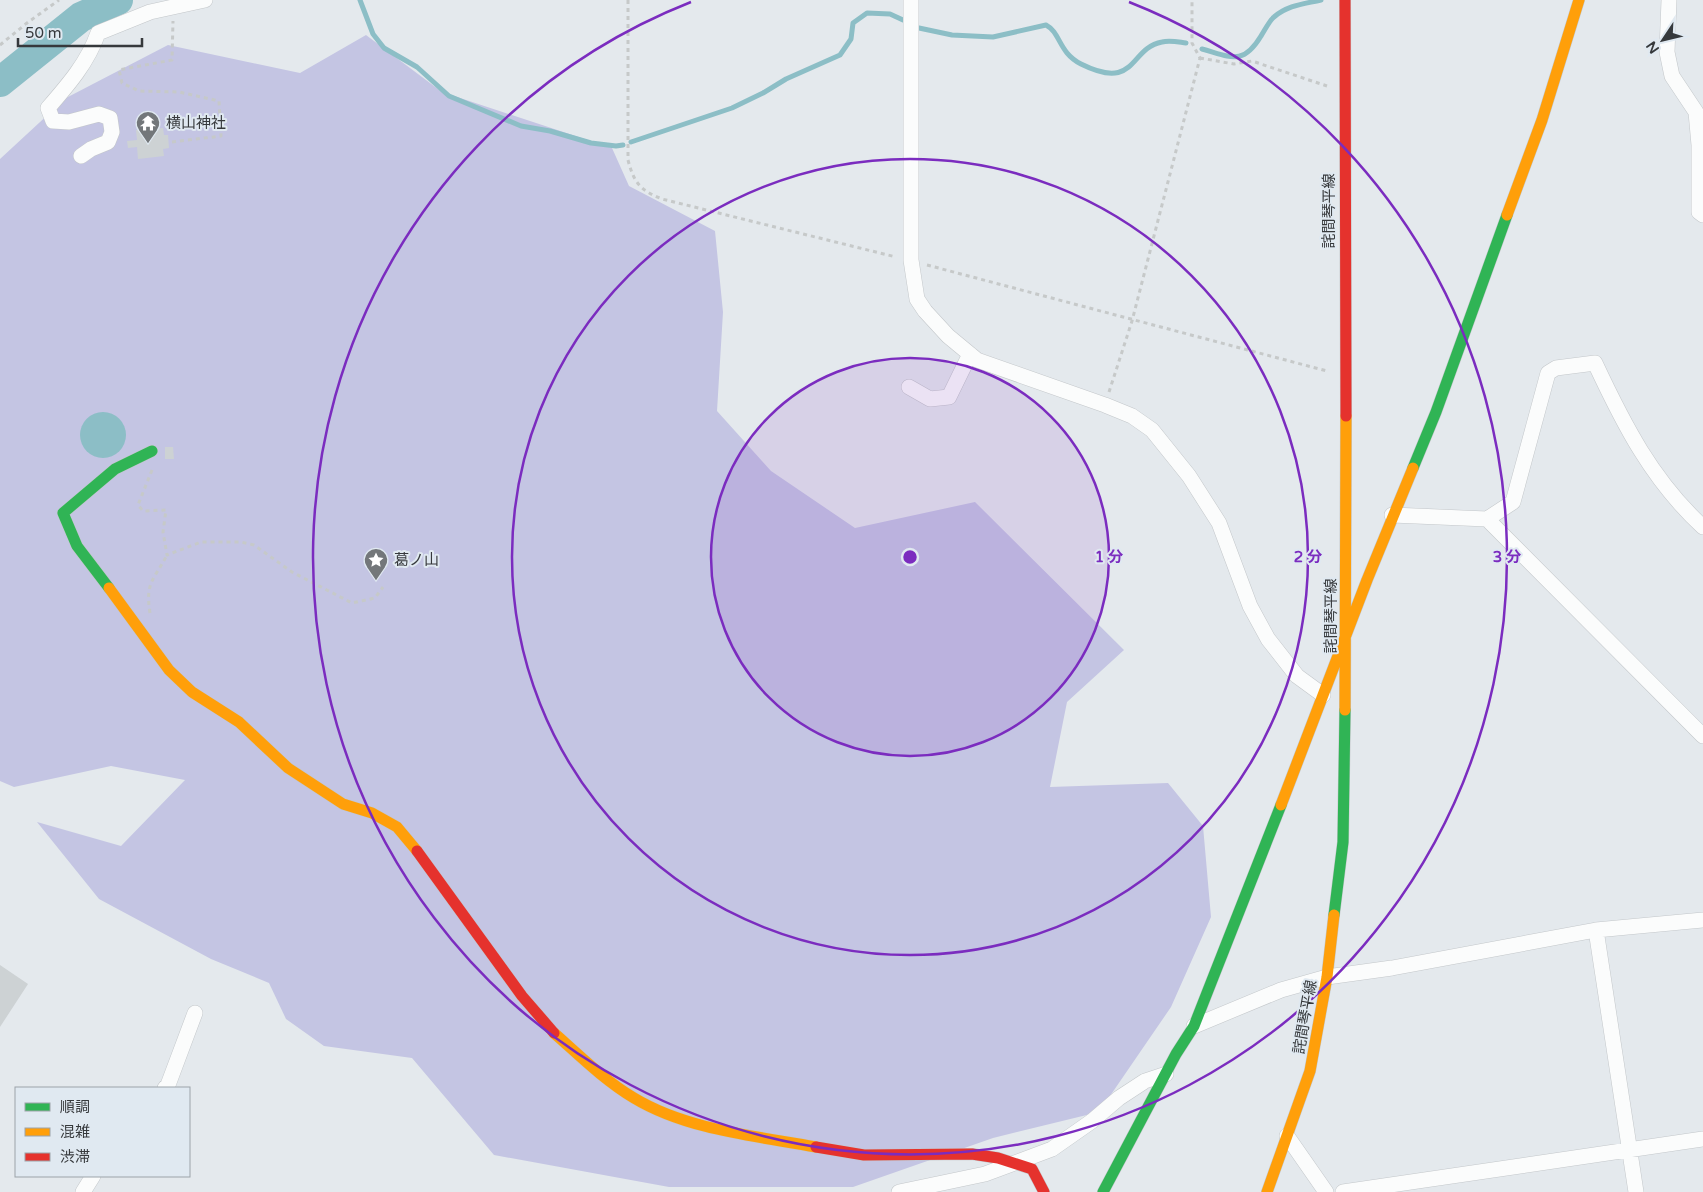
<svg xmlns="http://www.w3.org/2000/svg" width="1703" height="1192" viewBox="0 0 1703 1192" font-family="'Varela Round','Noto Sans JP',sans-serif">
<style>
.forest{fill:#c4c5e3}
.water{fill:#8cbec6}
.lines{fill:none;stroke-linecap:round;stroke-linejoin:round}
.stream{stroke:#8cbec6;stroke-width:5}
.river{stroke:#8cbec6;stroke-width:30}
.building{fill:#cdd2d4}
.street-casing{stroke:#c3c7ca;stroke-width:16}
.fast-casing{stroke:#c3c7ca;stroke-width:12}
.slow-casing{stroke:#c3c7ca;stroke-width:12}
.jam-casing{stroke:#c3c7ca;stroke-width:12}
.path{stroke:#c6c9c9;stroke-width:3;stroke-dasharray:4 4;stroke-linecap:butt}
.street{stroke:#fbfcfc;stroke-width:15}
.fast{stroke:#30b455;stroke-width:11}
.slow{stroke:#ff9f0a;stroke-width:11}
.jam{stroke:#e5322d;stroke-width:11}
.ring{fill:none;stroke:#7b2cbf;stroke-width:2.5}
.labels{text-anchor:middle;stroke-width:4;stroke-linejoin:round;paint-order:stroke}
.poi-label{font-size:15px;fill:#36393c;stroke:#e0e9f1;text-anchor:start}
.street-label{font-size:15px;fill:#36393c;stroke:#e0e9f1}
.centre{fill:#7b2cbf;stroke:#e0e9f1;stroke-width:2.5}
.ring-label{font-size:15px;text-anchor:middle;font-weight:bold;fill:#7b2cbf;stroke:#e0e9f1;stroke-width:4;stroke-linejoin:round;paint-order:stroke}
</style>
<rect width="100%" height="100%" fill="#e4e9ed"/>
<path class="forest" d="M366,35L442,92L612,148L629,186L715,231L723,312L717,411L771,471L855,528L975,502L1124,650L1067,702L1050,787L1168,783L1203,826L1211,917L1171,1007L1099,1112L993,1138L853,1187H669L494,1155L412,1058L324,1046L286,1019L269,983L211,959L99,899L37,822L121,846L185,780L111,766L14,787L0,781V159L66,98L168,45L300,73Z"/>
<path class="water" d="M80 435a23 23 0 1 1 46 0a23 23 0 1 1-46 0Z"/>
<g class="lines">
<path class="stream" d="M360,0L373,34L384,48L417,67L449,96L521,126L550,131L591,143L616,146L623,145
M919,28L952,35L993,37L1046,25C1061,33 1058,52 1081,64C1137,92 1129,48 1162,42C1170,40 1178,42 1186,43
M1202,49C1231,57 1243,66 1261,36C1265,30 1269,21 1274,17C1288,5 1304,4 1321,0
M631,142L732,108L763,93L786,79L840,55L851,39L853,23L867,13L890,14L903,20"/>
<path class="river" d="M0,82L81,17L118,0"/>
</g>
<path class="building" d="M163,128L164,135H168L169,148L163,149L164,156L138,159L137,147L128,148L127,141L137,140L136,130Z
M165,447H173L174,459H165Z
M0,965L28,984L0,1027Z"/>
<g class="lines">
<g class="street-casing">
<path id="street" d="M911,0V260L917,299L925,311L948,336L977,360L1105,405L1132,416L1152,430L1189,476L1219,523L1250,606L1268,639L1297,676L1323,695
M1669,0L1667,52L1672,76L1696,112L1699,145V212L1703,215
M81,156L91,149L108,142L112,132L110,118L99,114L69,122L53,121L48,108C68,85 88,62 98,33L150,12L205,0
M909,387L930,399L949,397L970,354
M1392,515L1487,519L1513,502L1548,373L1556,368L1595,363C1624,425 1652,480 1703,527
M1487,519L1703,736
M1596,930L1636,1192
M1194,1026L1281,990L1327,977L1392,968L1596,930L1703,920
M165,1088L168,1085L195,1013
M1287,1136L1326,1192
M83,1192L93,1176
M899,1192L985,1174L1052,1149L1092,1121L1119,1098L1145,1081L1166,1074
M1343,1192L1703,1139"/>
</g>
<g class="fast-casing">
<path id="fast" d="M1413,468L1436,412L1507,215
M109,588L77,546L63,513L115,469L152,451
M1334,915L1343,842L1345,710
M1103,1192L1176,1054L1194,1026L1281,805"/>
</g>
<g class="slow-casing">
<path id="slow" d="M1507,215L1542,120L1579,0
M109,588L169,670L192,692L239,722L288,768L343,804L372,813L397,827L417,851
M1345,710L1346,416
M1281,805L1367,580L1413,468
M554,1033C579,1055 604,1080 634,1098C687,1130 756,1136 816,1147
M1267,1192L1310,1071L1327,977L1334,915"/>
</g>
<g class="jam-casing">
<path id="jam" d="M1345,0L1346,416
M417,851L522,996L554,1033
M816,1147L864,1155L972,1154L998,1158L1032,1169L1044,1192"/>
</g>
<path class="path" d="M628,0V160C634,183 640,190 662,199L896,257
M0,45L27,23L59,0
M1200,58L1234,64L1252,61L1327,86
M172,142L221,136L219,101L179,92L139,91L122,83L119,70L172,60L173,21
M927,265L1327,371
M1109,392L1132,321L1200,58L1192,43V0
M152,470L138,505L143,511L166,510L163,532L167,555L201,542H241L254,545L292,572L352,603L375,598L383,587
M150,613C145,582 154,580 167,555"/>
<use href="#street" class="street"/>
<use href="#fast" class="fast"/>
<use href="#slow" class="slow"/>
<use href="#jam" class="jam"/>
</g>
<circle cx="910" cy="557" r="199" fill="#7b2cbf" fill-opacity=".12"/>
<g class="ring">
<circle cx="910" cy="557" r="199"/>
<circle cx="910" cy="557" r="398"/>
<path d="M1129 2A597 597 0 1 1 691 2"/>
</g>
<defs>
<g id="temple-pin" transform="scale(1.25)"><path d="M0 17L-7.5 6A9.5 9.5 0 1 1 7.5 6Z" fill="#73777a" stroke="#e0e9f1"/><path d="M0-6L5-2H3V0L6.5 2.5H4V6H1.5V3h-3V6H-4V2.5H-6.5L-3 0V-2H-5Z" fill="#fff"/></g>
<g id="sight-pin" transform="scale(1.25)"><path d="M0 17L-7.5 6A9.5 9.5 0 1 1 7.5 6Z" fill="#73777a" stroke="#e0e9f1"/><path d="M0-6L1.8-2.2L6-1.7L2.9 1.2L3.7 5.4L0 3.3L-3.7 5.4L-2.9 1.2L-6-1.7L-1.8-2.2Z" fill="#fff"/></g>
</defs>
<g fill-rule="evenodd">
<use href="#temple-pin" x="148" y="123"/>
<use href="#sight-pin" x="376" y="560"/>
</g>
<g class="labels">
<g class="poi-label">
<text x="166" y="128">横山神社</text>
<text x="394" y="565">葛ノ山</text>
</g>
<g class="street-label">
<text transform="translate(1329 211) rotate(-90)" y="5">詫間琴平線</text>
<text transform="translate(1331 616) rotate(-90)" y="5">詫間琴平線</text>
<text transform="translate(1305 1017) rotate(-80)" y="5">詫間琴平線</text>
</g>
</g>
<circle cx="910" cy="557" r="8" class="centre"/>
<g class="ring-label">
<text x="1109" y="562">1 分</text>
<text x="1308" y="562">2 分</text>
<text x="1507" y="562">3 分</text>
</g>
<rect x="15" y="1087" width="175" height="90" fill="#e0e9f1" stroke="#9ca3a9"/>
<rect x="25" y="1103" width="25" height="8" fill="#30b455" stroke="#9ca3a9"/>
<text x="60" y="1112" font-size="15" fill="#36393c">順調</text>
<rect x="25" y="1128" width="25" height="8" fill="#ff9f0a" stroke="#9ca3a9"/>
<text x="60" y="1137" font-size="15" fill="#36393c">混雑</text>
<rect x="25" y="1153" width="25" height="8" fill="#e5322d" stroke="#9ca3a9"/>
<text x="60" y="1162" font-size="15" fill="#36393c">渋滞</text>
<g transform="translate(1663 40) rotate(235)" stroke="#e0e9f1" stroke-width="4" paint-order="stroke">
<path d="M0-4L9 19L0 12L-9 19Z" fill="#36393c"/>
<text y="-8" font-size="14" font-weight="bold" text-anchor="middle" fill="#36393c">N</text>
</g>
<path d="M18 38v8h124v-8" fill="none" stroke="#36393c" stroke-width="2.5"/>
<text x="25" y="38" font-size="15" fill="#36393c" stroke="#e0e9f1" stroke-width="4" paint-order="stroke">50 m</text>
</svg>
